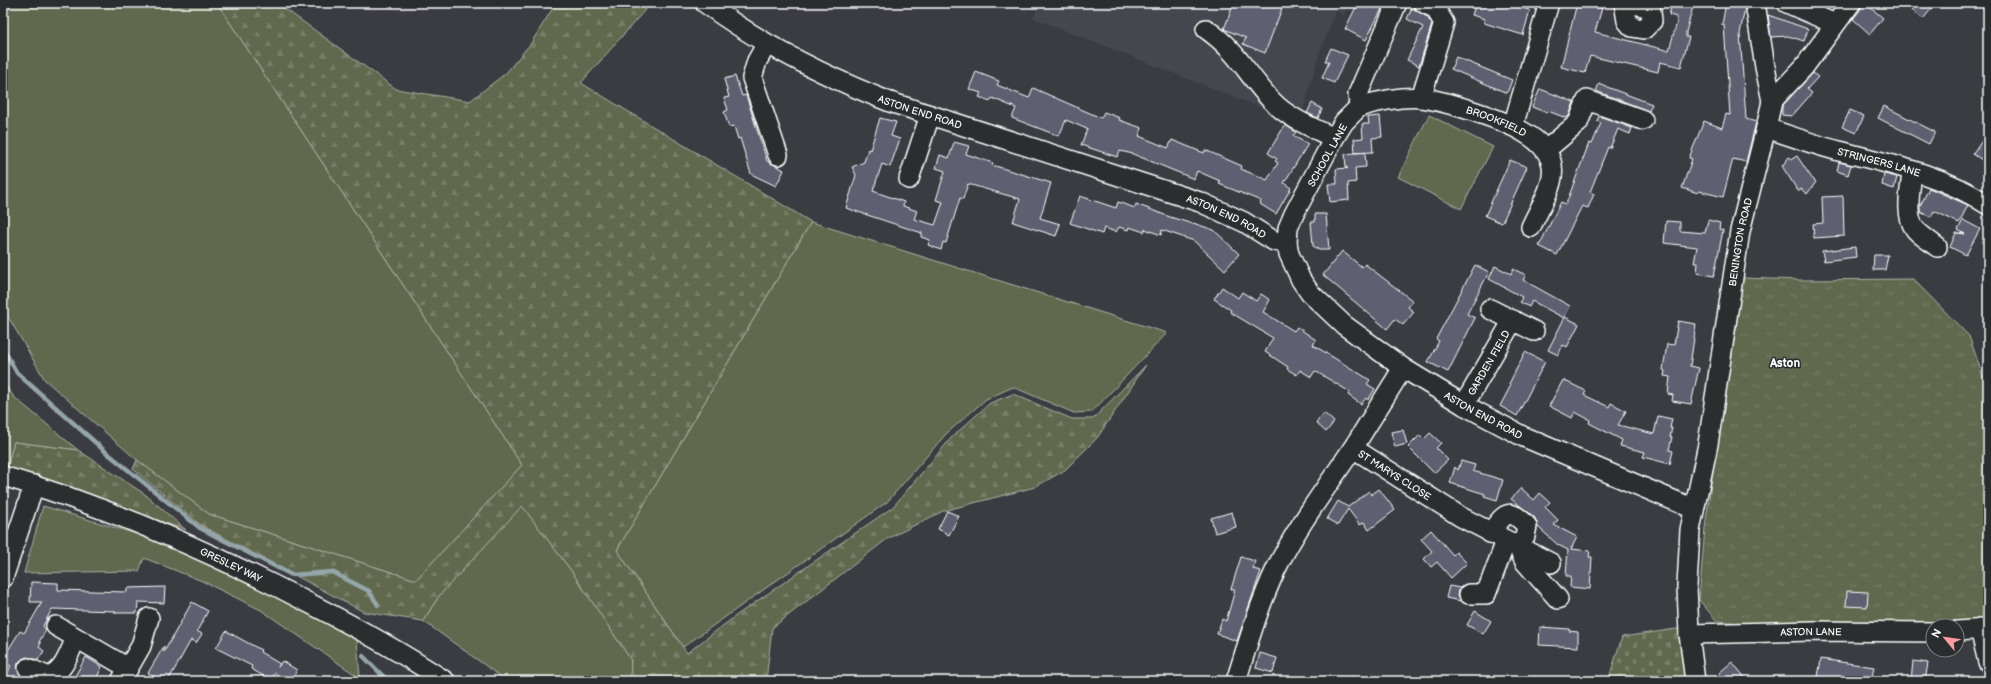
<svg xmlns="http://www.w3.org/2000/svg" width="1991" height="684" viewBox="0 0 1991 684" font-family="'Balsamiq Sans',sans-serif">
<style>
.built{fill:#454650}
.grass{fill:#60674d;stroke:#b0b3a6}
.forest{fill:url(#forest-firs);stroke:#b0b3a6}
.cemetery{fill:url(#cemetery-stones);stroke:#b0b3a6}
.park{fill:url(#park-tufts);stroke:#b0b3a6}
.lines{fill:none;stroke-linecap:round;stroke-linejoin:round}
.stream{stroke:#94a6a9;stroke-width:4.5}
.building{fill:#5e5f71;stroke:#fff}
.minor-casing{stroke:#fff;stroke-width:22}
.minor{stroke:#2a2d2e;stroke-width:19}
.labels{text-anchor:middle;stroke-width:3;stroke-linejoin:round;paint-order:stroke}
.street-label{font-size:10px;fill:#fff;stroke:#2a2d2e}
.quarter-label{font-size:12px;font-weight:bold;fill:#fff;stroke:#2a2d2e}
</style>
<defs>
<pattern id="forest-firs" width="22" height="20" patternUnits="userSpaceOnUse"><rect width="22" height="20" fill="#60674d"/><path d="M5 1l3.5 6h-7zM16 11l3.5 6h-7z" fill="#787e68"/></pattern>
<pattern id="cemetery-stones" width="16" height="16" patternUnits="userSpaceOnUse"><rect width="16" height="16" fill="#60674d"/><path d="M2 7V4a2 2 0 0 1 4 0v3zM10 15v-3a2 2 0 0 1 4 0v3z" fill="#787e68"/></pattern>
<pattern id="park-tufts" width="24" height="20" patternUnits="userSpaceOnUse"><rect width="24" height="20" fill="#60674d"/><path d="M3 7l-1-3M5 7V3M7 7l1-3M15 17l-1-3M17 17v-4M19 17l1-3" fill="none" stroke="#787e68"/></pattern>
</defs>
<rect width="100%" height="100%" fill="#3a3c42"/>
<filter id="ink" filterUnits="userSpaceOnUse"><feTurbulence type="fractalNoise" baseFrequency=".025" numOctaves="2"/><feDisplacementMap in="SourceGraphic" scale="8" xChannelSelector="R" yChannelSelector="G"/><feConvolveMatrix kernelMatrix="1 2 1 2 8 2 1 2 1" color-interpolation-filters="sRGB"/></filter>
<g filter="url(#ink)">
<path class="built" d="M1040,3H1349L1344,15L1336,11L1319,54L1303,111L1329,125L1282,116L1033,18Z
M1760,3H1844L1825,30L1788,23L1766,25Z"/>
<path class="grass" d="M3,3H217L522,465L416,580L209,514L137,460L45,380L3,308Z
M1429,115L1493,147L1461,209L1398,177Z
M811,222L1167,333L1092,412L1074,413L1013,387L986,399L946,434L887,502L683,647L617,550Z
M3,382L14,397L78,450L14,442L7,468L3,467Z
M522,505L570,569L631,660L630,681H507L423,621L439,596Z
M43,506L150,538L264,589L357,640L360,678L261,610L202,581L144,558L139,571L24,573Z"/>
<path class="forest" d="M217,3H277L396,89L470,101L506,73L531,43L556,3H651L581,83L811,222L617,550L687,653L737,615L893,507L952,437L990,403L1013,394L1072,419H1093L1146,365L1097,438L1065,470L1035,487L943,511L887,539L772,628L766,681H630L631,660L570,569L522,506L439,596L423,621L364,612L202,526L133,469L137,460L209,514L416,580L522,465Z
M14,442L78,450L146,495L186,530L7,468Z"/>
<path class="cemetery" d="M1683,628L1685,681H1608L1622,637Z"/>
<path class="park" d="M1743,278L1800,280L1913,279L1969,336L1988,391V569L1982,623L1957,626L1812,629L1717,621L1699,600L1705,527L1717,443L1729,374Z"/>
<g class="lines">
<path class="stream" d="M3,348L17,373L106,452L200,528L292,575L332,572L369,591L378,605
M363,656L388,681"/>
</g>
<path class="building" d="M1234,3H1284L1265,53L1243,44L1246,38L1224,29Z
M1358,3H1385L1366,40L1345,29Z
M1476,3H1502L1530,10L1523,35L1484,23L1485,19L1472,15Z
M1577,3L1602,8L1595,32L1666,50H1669L1677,22V17L1669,15L1672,3H1694L1686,32V37H1689L1681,67L1660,62L1658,72L1590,56L1585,73L1561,67Z
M1726,3L1745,7L1740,34L1746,119L1756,122L1746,162L1733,159L1723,197L1699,191L1698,193L1682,188L1692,159L1689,158L1704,121L1722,128L1726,114L1730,115L1724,25H1722Z
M1862,3H1865L1883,18L1870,34L1853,19L1860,10Z
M1903,3H1936L1923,19Z
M1412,8L1427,17L1432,24L1419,66L1407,60L1423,27L1407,19Z
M1768,15L1808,29L1804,41L1788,36L1771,37Z
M1331,48L1348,55L1334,83L1322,78L1329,62L1325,61Z
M1456,57L1512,80L1507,93L1451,69Z
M976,72L999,81L997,85L1029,98L1033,88L1101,118L1104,112L1120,118L1119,120L1142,128L1139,136L1168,148L1172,140L1204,153L1205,150L1242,166L1241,169L1267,180L1278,163L1275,161L1277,159L1268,153L1285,125L1296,132L1293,136L1308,144L1284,183L1291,188L1276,214L1260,204L1261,201L1219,184L1220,181L1197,171L1194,179L1133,154L1120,151L1117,157L1081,145L1087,129L1066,120L1059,136L1012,118L1016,108L992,98L990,101L979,97L981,93L969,89Z
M1813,73L1818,77L1807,89L1812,93L1792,116L1782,115V106Z
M735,76L742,96L746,95L767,161L784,170L776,186L751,174L740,138L738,139L734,126L729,127L724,112L728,110L724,98L729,97L724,79Z
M1599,84L1652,104L1649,111L1596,91Z
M1540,89L1574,102L1569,116L1566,118L1548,111L1547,113L1532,107Z
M1312,103L1322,109L1318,118L1307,113Z
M1884,106L1935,132L1929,144L1878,118Z
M1850,110L1864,116L1856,133L1842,127Z
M1380,116L1382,137L1372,138L1373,152L1355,153L1354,139L1363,138L1362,124H1369L1368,117Z
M1599,116L1632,128L1630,134L1618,129L1610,148L1608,147L1590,192L1594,194L1588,208L1582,206L1557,255L1539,246L1561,202L1566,204L1589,143L1592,144L1601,123L1597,121Z
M880,118L896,122L891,136L900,139L890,167L882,164L873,191L904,202L903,206L917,211L914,219L935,225L943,202L936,200L945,171L936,168L940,155L949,158L954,142L969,146L966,154L993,163L992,165L1051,183L1040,218L1060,224L1056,236L1013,222L1020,199L968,184L963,199L960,198L946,243L943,242L941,250L928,245L930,240L921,237L922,233L846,208L856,175L852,167L864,162L868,149L870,150Z
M1988,132V164L1973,154Z
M1365,152L1366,167L1355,168L1356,182L1348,183L1349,200L1330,202L1328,184H1337L1336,169L1348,168L1346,169L1345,154Z
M1797,156L1811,177L1816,182L1807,194L1801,189L1798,191L1782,166L1789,157L1792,159Z
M1510,160L1527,167L1502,223L1485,216Z
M1839,162L1851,165L1848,175L1837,171Z
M1884,174L1897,177L1894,189L1882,185Z
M1929,188L1968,205L1959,223L1934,211L1931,217L1920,212V206Z
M1080,196L1116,208L1118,202L1135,208L1136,204L1170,217L1193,224V223L1214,230L1239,254L1225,270L1194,241L1162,230L1161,235L1145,229L1144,232L1129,227L1128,230L1119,227L1116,232L1104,228L1102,234L1070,223Z
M1843,196L1844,236L1814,238L1813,224L1823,223L1822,197Z
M1315,214H1326L1329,250H1319L1313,246L1311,222H1315Z
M1708,220L1720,223L1719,229L1723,230L1714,276L1697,273L1698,263H1694L1697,247L1664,243L1666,221L1680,222V231L1705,233Z
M1963,220L1980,229L1966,255L1950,247L1956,233L1965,234L1958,230Z
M1855,247L1856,257L1824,261L1822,251Z
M1342,251L1362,267L1365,264L1413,301L1408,307L1414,312L1403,325L1395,319L1387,329L1323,275Z
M1874,255H1888L1885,270H1873Z
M1475,265L1489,272L1467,314L1475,318L1448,372L1428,362L1439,341L1436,339Z
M1495,266L1511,274L1513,269L1526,275L1523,280L1570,306L1564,318L1532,301L1529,307L1520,302L1522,297L1489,279Z
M1222,287L1238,298L1242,292L1256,301L1261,294L1270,300L1263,312L1294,331L1297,327L1316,340L1313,345L1370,380L1367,384L1375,389L1368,400L1366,398L1361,404L1348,395L1350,392L1315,371L1311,377L1300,370L1297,375L1287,369L1288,367L1265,352L1273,338L1230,312L1231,310L1214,299Z
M1565,317L1579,324L1567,347L1563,345L1558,355L1548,350Z
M1678,321L1696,324L1690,366L1699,368L1691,404L1672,401L1673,395L1668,394L1670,377L1664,376L1665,371L1663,370L1667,344L1674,345Z
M1525,352L1545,362L1517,416L1500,406L1511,385L1509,384Z
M1563,380L1586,391L1584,395L1609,407L1611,403L1626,411L1618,425L1654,434L1658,416L1672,419L1670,428H1672L1670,437H1672L1669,450L1673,451L1670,464L1643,457L1645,452L1620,446L1622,440L1589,423L1590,420L1575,412L1572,418L1549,406Z
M1324,413L1334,422L1326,432L1316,423Z
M1403,430L1407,444L1395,447L1391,432Z
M1430,433L1441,443L1436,448L1448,460L1434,473L1408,447L1420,435L1424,439Z
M1461,461L1475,465L1473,471L1503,480L1497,500L1484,496L1485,494L1450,483L1455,467L1458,470Z
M1521,488L1534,500L1540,493L1550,502L1545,507L1558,520L1554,525L1577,537L1571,549L1590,551L1589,557H1592L1590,589L1570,587L1571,576H1566L1568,550L1558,545L1538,527L1535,518L1528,512L1511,499Z
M1379,489L1395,510L1369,530L1364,522L1360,525L1348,509L1338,525L1327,519L1338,501L1348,507L1369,491L1371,495Z
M947,511L959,516L949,535L938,529Z
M1232,512L1236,527L1215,533L1211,518Z
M1431,530L1453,555L1456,552L1467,563L1451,578L1437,562L1431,567L1424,559L1432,551L1421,539Z
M1241,557L1255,561L1253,569L1261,571L1237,641L1217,634L1222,619L1226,621L1235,590L1231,589Z
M31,582L58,583V590L127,592V588L165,587L164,603L138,602L137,613H115V611L52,609L43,626L46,630L39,642L41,643L39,647L44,651L38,660L27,657L22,659L18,663L17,669L22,677L20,681H3L11,666L3,662V658L20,631L24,633L42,602H30Z
M1449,586L1460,588L1458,594L1461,601L1446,598Z
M1847,591L1868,592L1867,607L1846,606Z
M192,602L208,611L197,631L202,634L196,643L191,640L168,681H161L148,673L164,646V652Z
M1475,611L1491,621L1483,634L1467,625Z
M1540,627L1569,629V631L1578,632V647L1539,645Z
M226,631L261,650L260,652L280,664L278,667L282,661L297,670L291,681L275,673L271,680L251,669L252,666L216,648Z
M1260,653L1277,658L1273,673L1256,668Z
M86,657L102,667L95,681H72Z
M1821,659L1874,667L1871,681L1818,677Z
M1913,661L1928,663L1925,681H1911Z
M1732,662L1748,681H1725L1719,673Z"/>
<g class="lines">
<g class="minor-casing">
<g id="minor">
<path id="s1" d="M705,3C762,45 824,76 890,102L1200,202L1244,222L1274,241L1287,243"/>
<path id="s2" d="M1397,3L1358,94L1359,107L1344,122L1334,138L1294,214L1288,228L1287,243L1289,254L1301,280L1310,293L1344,325L1403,368L1464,405L1524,437L1694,509"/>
<path d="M1624,3L1627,21L1632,27L1644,29L1652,21L1651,11L1647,7L1630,3"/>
<path d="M1755,3L1765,67L1772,101"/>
<path d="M1787,3L1835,24"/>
<path d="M1206,29C1238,51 1247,75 1272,101C1288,118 1313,128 1334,138"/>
<path d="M766,45L757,61L752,78L778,155"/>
<path d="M1421,98L1444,23L1435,8L1424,3"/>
<path id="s3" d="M1359,107C1379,101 1400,96 1422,98C1446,101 1505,120 1525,133C1537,140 1547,149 1551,161C1558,182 1539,208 1531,227"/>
<path d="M1513,126L1549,3"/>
<path id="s4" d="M1766,128C1791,136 1815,145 1839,151C1890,164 1944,175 1988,205"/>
<path d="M1546,150L1578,123L1587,100L1643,120"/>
<path d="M1912,171C1911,188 1904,214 1915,229C1921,236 1930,241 1937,247"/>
<path d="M909,179L930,115"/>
<path d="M1490,309L1534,331"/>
<path id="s5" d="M1403,368L1353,448L1461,517L1551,563"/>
<path id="s6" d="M1464,405L1513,320"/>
<path id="s7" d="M3,476C109,507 209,551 307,602C354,626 401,652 445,681"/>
<path d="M1490,533C1505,514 1508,506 1527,526L1525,536L1518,547"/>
<path d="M1518,547L1525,562L1558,599"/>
<path d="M3,578L34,485"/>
<path d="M1469,594H1486L1506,541"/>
<path d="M56,626L128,668"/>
<path d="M1980,629L1988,662"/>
<path d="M1957,631L1988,629"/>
<path id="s8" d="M1689,634L1812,631L1933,632"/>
<path d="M28,668L49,677C65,670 69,653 76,638"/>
<path d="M121,681L141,646L149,618"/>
<path d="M1236,681C1248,643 1259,605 1276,569C1297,526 1327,487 1353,448"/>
<path id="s9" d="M1695,681L1689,634L1687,586L1690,530L1708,444L1740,231L1766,128L1772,101L1804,67L1851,3"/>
</g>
</g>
<use href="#minor" class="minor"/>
</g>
</g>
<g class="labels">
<g class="street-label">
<text dy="4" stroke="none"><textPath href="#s1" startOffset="242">ASTON END ROAD</textPath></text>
<text dy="4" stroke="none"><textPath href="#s3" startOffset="142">BROOKFIELD</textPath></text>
<text transform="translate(1327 155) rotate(-61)" y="4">SCHOOL LANE</text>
<text dy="4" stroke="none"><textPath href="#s4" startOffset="118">STRINGERS LANE</textPath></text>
<text dy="4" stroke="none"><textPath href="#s1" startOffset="566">ASTON END ROAD</textPath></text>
<text dy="4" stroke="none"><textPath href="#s9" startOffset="444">BENINGTON ROAD</textPath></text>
<text dy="4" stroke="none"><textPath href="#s6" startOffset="49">GARDEN FIELD</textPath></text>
<text dy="4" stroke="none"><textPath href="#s2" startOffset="537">ASTON END ROAD</textPath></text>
<text dy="4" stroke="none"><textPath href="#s5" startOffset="144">ST MARYS CLOSE</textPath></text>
<text dy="4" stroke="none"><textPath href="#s7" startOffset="245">GRESLEY WAY</textPath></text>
<text dy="4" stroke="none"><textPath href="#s8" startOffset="122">ASTON LANE</textPath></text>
</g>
<g class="quarter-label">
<text x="1785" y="367">Aston</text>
</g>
</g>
<rect width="1991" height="684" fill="none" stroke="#2a2d2e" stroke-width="16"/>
<rect x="8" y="8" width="1975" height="668" fill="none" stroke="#fff" stroke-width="1.5" filter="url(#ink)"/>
<g transform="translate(1945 638) rotate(299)"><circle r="19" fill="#2a2d2e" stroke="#7f8182"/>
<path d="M0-3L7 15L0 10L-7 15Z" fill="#ff9aa2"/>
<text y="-6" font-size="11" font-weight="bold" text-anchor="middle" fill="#ffffff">N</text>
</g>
</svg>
